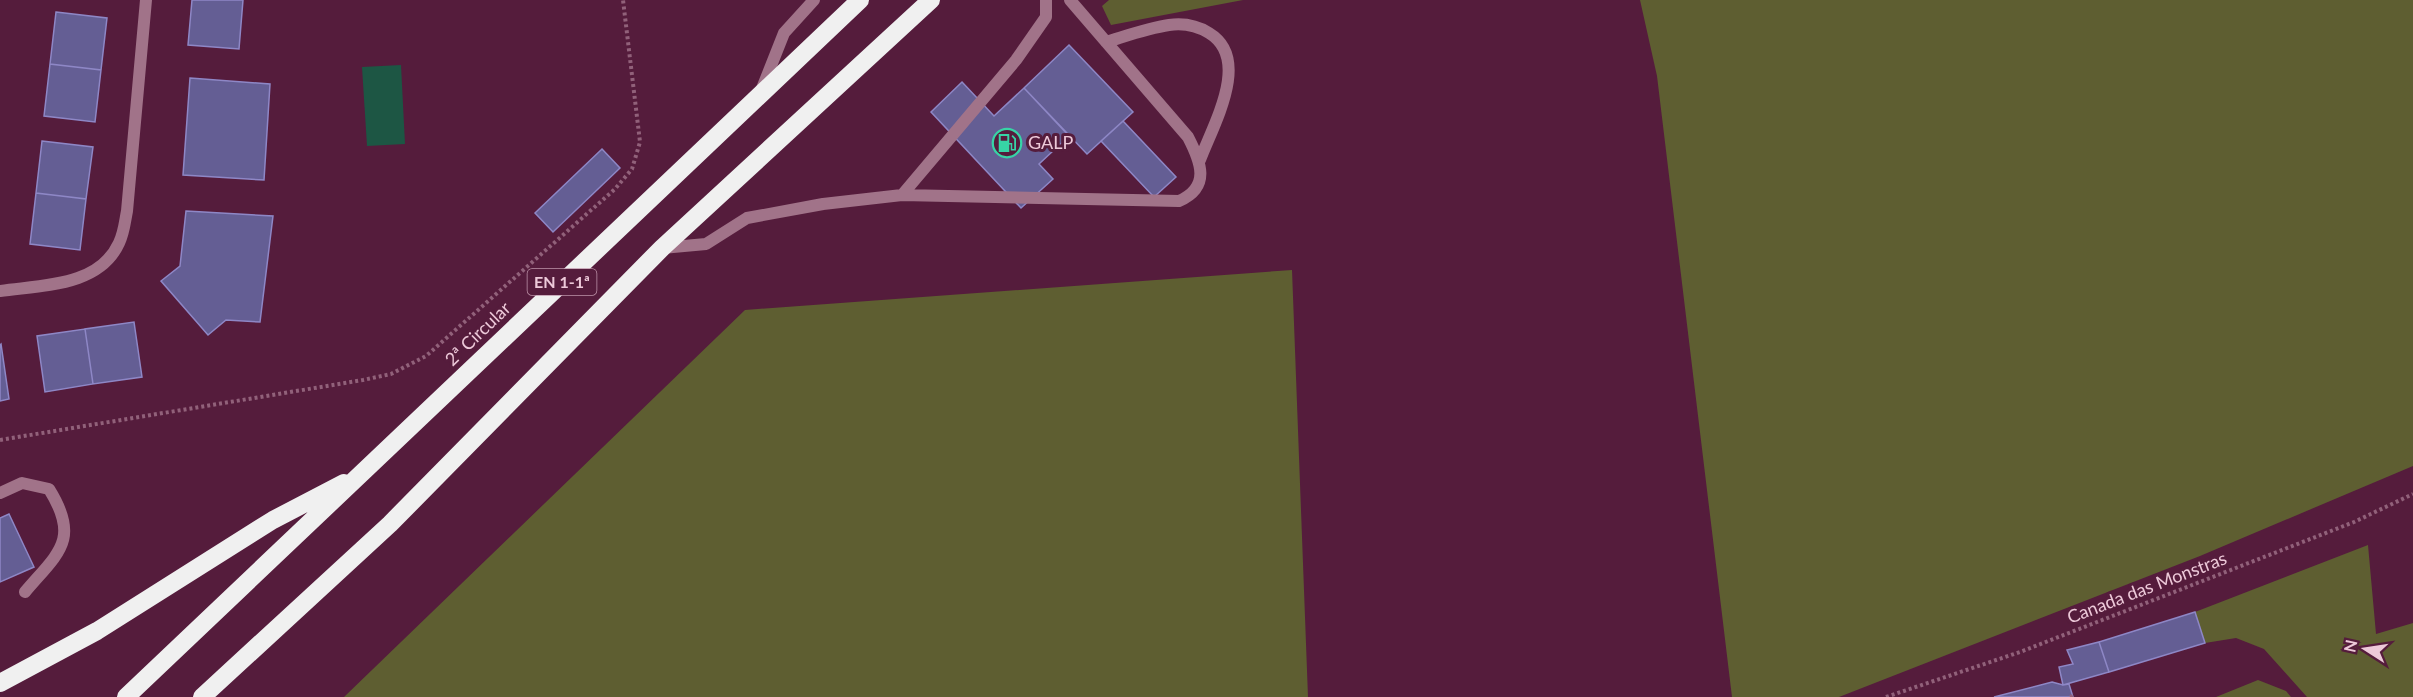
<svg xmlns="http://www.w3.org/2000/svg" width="2413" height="697" viewBox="0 0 2413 697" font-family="Lato,sans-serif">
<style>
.green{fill:#5e5e31}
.water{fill:#1d5644}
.building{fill:#645e94;stroke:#8e87c6;stroke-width:1.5}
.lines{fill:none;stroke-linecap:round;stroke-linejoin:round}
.path{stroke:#91617a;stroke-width:4;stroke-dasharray:3 3;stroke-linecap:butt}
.lane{stroke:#a17389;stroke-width:12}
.street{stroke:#a17389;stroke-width:12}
.highway{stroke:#f0f0f0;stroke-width:18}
.labels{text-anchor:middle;stroke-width:6;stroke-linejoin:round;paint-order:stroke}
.shield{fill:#551c3c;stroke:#bf95aa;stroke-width:1.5}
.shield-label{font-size:16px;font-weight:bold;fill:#edc9d9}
.poi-label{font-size:18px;fill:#edc9d9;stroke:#551c3c;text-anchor:start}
.street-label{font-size:18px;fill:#edc9d9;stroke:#551c3c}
</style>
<rect width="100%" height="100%" fill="#551c3c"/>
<path class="green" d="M1109,0H1243L1111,25L1102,6Z
M1640,0H2413V466L2200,556L1839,697H1732L1657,76Z
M1292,270L1308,697H344L745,310Z
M2368,545L2376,634L2413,623V697H2307L2264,649L2236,638L2205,643L2195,612Z
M2258,680L2286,691L2291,697H2216Z"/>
<path class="water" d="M401,65L405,144L367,146L362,67Z"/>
<path class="building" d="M192,0H243L239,49L188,45Z
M56,12L107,18L101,70L50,64Z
M1069,45L1133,112L1087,154L1024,88Z
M50,64L101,70L95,122L44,116Z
M190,78L270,84L264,180L183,175Z
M962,82L994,116L1024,88L1069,136L1039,164L1053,179L1021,208L931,112Z
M1123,121L1176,177L1154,197L1101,141Z
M42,141L93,147L86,199L36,193Z
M602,149L620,168L553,232L535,213Z
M36,193L86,199L80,250L30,244Z
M186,211L273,216L260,322L226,320L208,335L161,281L180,266Z
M134,322L142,377L93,384L85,329Z
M85,329L93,384L45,392L37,336Z
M1,344L9,399L0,401V345Z
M9,514L34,567L0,582V518Z
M2195,612L2205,643L2109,672L2099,642Z
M2099,642L2109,672L2063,685L2059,667L2073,664L2067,650Z
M2052,682L2063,685L2069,684L2073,697H1994Z"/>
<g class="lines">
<path class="path" d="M0,440L363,380L391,374L426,356L615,189L632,169L640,142L623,0
M1886,697L2020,652L2354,522L2413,494
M2070,697L2073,696"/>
<path class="lane" d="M1106,42C1126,36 1148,28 1169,25C1183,23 1196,25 1209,33C1252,59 1213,125 1200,160
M761,91L784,33L814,0
M902,195L1179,201C1211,187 1201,162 1188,137L1070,0
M662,248L706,244L747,218L823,204L902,195L1016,60L1046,17V0
M0,493L22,483L49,489C81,540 58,553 25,592"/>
<path class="street" d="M0,291C41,285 99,287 119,243C124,233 125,221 127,211L146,0"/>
<path class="highway" d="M0,683L97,631L273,520L344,483
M126,697L860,0
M202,697L390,524L662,248L931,0"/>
</g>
<defs>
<g id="fuel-ring" transform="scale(1.5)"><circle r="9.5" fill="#551c3c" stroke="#37d4a6" stroke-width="1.5"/><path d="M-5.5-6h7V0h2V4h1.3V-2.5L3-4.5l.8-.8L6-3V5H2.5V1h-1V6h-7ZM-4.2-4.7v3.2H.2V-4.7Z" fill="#37d4a6"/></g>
</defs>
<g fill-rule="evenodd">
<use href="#fuel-ring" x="1007" y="143"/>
</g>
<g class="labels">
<rect class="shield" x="527.5" y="269" width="69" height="26" rx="4.5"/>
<g class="shield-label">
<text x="562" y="288">EN 1-1ª</text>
</g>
<g class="poi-label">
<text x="1028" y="149">GALP</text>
</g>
<g class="street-label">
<text transform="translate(478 334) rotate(-44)" y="6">2ª Circular</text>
<text transform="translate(2147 588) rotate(-21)" y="6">Canada das Monstras</text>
</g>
</g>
<g transform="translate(2365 649) rotate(282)" stroke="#551c3c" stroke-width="4.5" paint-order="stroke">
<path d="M0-4.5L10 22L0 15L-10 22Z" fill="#edc9d9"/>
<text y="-9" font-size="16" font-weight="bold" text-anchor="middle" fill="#edc9d9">N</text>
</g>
</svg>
